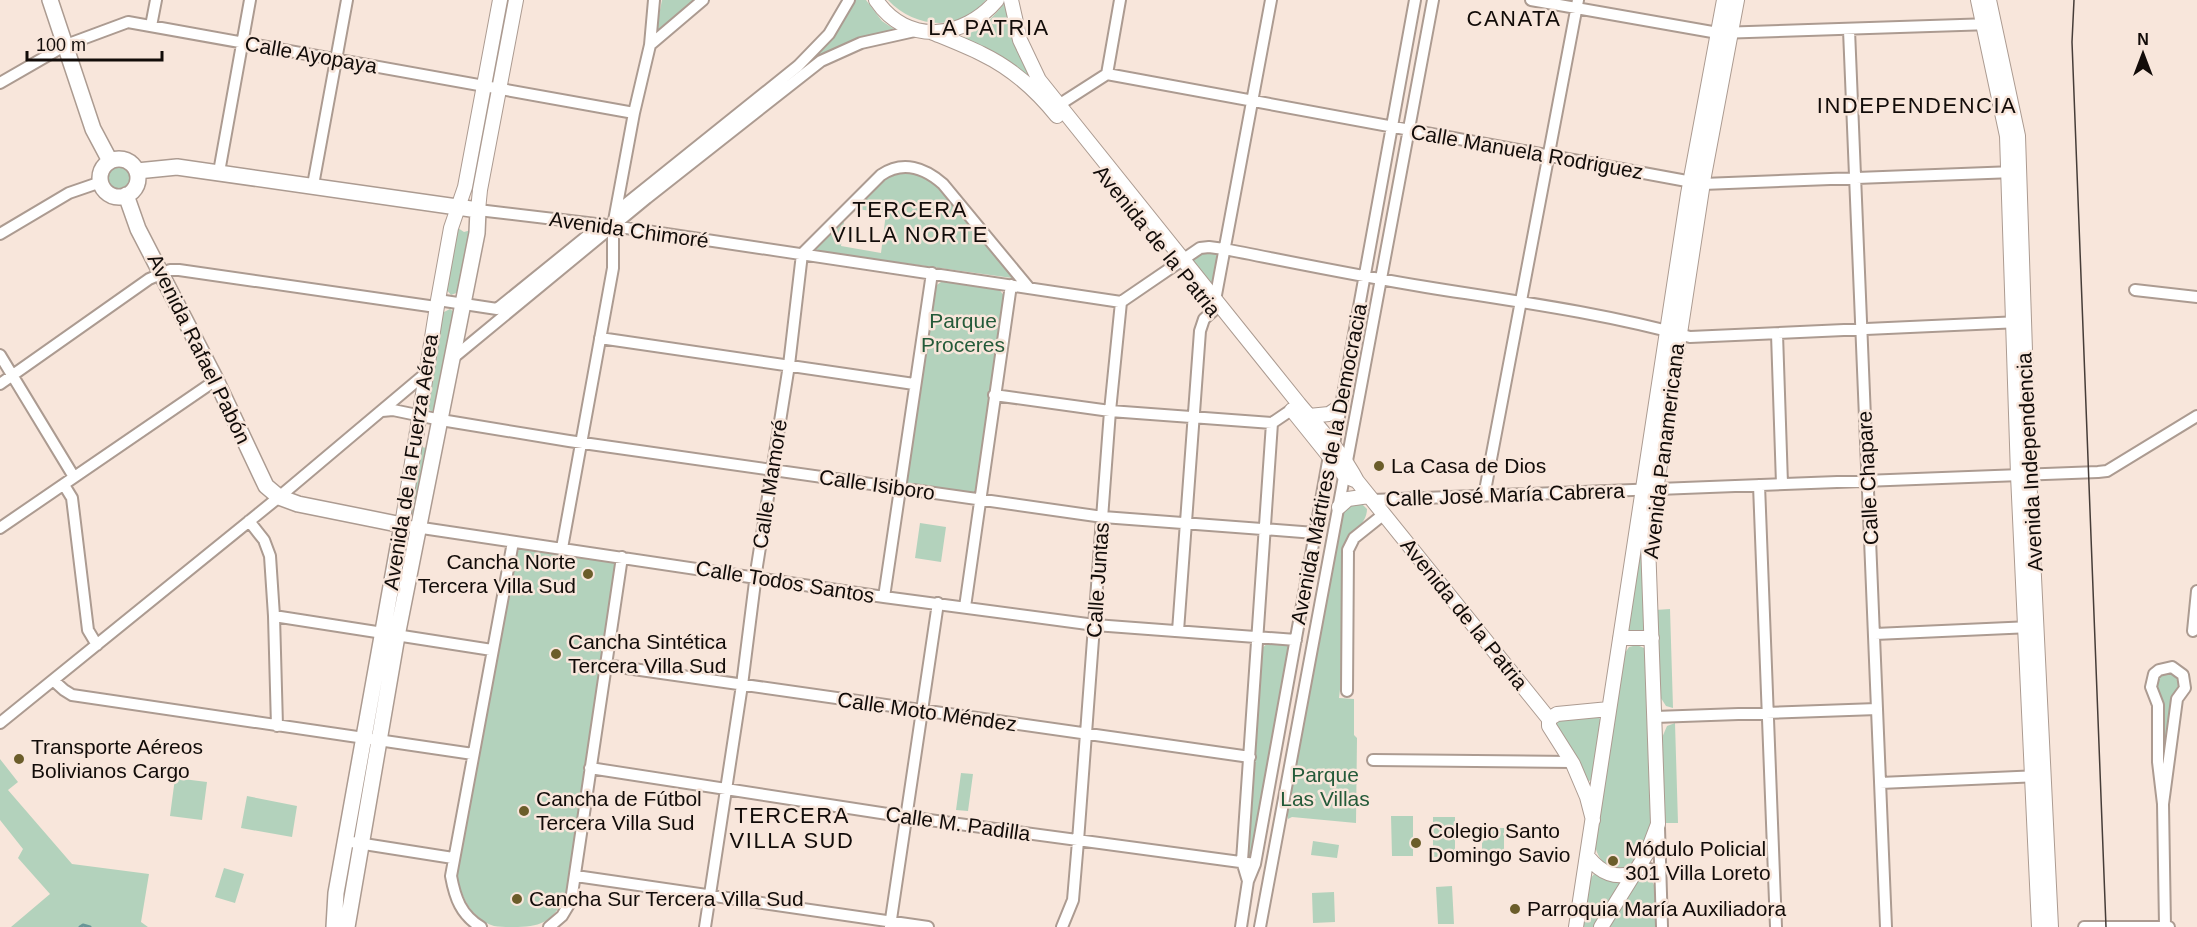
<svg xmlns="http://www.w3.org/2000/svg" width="2197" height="927" viewBox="0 0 2197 927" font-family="Helvetica,sans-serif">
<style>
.green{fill:#b3d2bc;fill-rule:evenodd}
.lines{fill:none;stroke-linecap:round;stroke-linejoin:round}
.stream{stroke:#679697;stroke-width:3}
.minor-casing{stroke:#ac9b91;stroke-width:14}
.major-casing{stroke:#ac9b91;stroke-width:16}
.highway-casing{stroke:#ac9b91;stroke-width:18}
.minor{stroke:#fff;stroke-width:10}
.major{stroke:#fff;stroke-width:14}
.highway{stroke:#fff;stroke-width:15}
.tram{stroke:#463d38;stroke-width:1.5}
.poi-dot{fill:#6b5d2a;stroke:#f8e6db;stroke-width:2}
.labels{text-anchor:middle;stroke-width:5;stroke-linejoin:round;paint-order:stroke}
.street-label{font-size:21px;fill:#120c09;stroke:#f8e6db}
.park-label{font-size:21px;fill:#245a39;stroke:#f8e6db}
.poi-label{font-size:21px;fill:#120c09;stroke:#f8e6db;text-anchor:start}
.neighbourhood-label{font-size:22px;letter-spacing:1.5px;fill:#120c09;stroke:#f8e6db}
</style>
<rect width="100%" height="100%" fill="#f8e6db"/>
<path class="green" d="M662,0H698L655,35Z
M854,0H866L882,21L897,31C865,37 838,45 810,62L836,32Z
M888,0H986C960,33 914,28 888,0Z
M1006,2L1038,86L960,39L986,24Z
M106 178a14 14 0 1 1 28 0a14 14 0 1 1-28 0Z
M894,174C905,173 916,173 926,177C948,188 994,253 1012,275V278L817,251L815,248L883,180ZM857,209L886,213L881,253L841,246L844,221Z
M458,228L464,232L471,230L459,292L451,295L446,289Z
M1209,252L1218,254L1211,287L1190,262L1199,255Z
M946,281L998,288L1005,297L976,491L974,494L906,484L934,287L941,282Z
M450,309L454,312L435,411H431L427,407L442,313Z
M421,447L427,448L413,514L411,513Z
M1646,496L1645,631L1627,630Z
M1361,503L1367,509C1367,526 1347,534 1342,550L1344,654L1339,698L1354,699V735L1357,738L1356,823L1292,817L1288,819L1287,814L1343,509L1344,506Z
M920,523L946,527L941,562L915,558Z
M524,548L613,561L616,565L565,898C551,923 540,927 513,927C507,927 500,927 494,926C471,919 459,894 457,872L517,551Z
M1670,609L1673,708L1666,706L1659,695L1655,610Z
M1269,642L1290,644L1252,858L1250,859L1246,857L1261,649Z
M1637,645L1644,648L1646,651L1651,821C1649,836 1644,853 1633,864C1617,881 1595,861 1595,842L1625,653L1629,647Z
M2170,670L2181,680L2163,761V710C2162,696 2155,691 2157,676Z
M1599,717L1601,722L1593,779L1589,781L1586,780L1556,731L1555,722L1557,720Z
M1675,723L1678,823H1663L1661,740L1667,726Z
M0,759L18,782L8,790L72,864L149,874L141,922L148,927H11L50,894L18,858L23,849L0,820Z
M961,773L973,774L968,811L956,810Z
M175,778L207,782L202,820L170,816Z
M247,796L297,806L292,837L241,828Z
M1391,816H1413V856H1392Z
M1433,817H1455V856L1433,857Z
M1482,828H1504V858H1482Z
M1313,841L1339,845L1337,858L1311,855Z
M224,868L244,874L235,903L215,897Z
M1594,874L1609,881L1618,882L1621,885L1595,927H1583L1590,879Z
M1644,876L1651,879L1654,885L1656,927H1608L1639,879Z
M1452,886L1454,924H1438L1436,887Z
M1334,892L1335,922L1313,923L1312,893Z"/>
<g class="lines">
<path class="stream" d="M80,927L83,925L90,927"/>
<g class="minor-casing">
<path id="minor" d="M1531,0L1718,33L1991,24
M151,26L156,0
M1849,30L1886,927
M650,45L703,0
M1107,74L1120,0
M0,83L66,45L128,22L634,113
M1054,108L1107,74L1703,184L2014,172
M219,172L250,0
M313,185L347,0
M478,210L613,226L1121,302
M616,212L798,66L829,34L849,0
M0,234L69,193L101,182
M802,254L881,175C903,160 925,168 943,184L1029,288
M2135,290L2197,297
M438,300L497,309L602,224
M1777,334L1782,484
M600,338L914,384
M0,355L74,477
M453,358L647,198L821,61L861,43L919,30
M0,384L149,279L170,270H179L436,307
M994,395L1110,411L1272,423L1297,406
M382,411L393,410L441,420L569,441L1103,517L1315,533
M64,485L72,498L88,630L97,645
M1759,485L1776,927
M1484,496L1578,0
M1373,500L2098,472L2107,471L2197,416
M249,521L264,540L270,556L274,616L277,726
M402,525L884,597L1095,625L1296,640
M0,528L216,380
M562,548L613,268V226L634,113L650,45L654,0
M884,597L932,273
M965,607L1011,285
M274,616L492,650
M1178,631L1200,331L1204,319L1213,311L1271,0
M2193,631L2197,591
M1875,634L2031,627
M605,665L1250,757
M54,681L64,690L72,695L473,754
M1347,691L1348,550L1354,538L1384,514
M1655,717L1877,709
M0,723L279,497L425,374
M1373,760L1572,762
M590,768L907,817L1255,864
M1880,783L2038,776
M2163,804L2177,699L2185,688L2183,675L2172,667L2159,670L2154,674L2151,687L2158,705V762L2163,804L2165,926
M1659,828L1662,927
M345,841L453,858
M1636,872L1646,868L1660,872
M576,876L928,927
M1248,881L1242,861L1272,423
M890,926L938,603
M481,927C461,915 455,898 451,876L513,542
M549,927L562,916L571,901L622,557
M705,927L742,685L757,566L789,365L802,254
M1062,927L1073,900L1078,841L1110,411L1121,302L1200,248L1209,247L1224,249C1291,262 1358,276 1426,287C1514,301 1604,313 1690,337L2020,322
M1241,927L1248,881L1255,864L1329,456L1334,444L1415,0
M1260,927L1433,0
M2084,927H2169"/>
</g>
<g class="major-casing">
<path id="major" d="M876,0C907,46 964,39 997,0
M1011,0L1020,40L1039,80L1299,404C1320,429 1342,452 1357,481L1549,719V726L1573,764L1587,797L1593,820
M1978,0L2007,136L2018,475L2039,927
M1989,0L2018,136L2029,474L2051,927
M931,32C948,39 966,46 982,54C1011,68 1037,91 1057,116
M478,210L480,190L516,0
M1292,410L1345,476L1357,481
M1309,416L1329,414L1341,406
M1339,507L1348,499L1369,496
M402,525L438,300L451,228L465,187L500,0
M1620,638H1652
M1549,719L1557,714L1609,709
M1588,857C1601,873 1615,880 1636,872
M1576,927L1688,194L1724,0
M1601,927L1647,853L1658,824L1648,543L1704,176L1737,0"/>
</g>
<g class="highway-casing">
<path id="highway" d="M50,0L93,129L110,161
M100 178a19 19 0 1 1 38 0a19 19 0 1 1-38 0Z
M137,171L177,167L478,210L477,233L397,636L347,927
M126,195L138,229L216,380L266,486L279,497L298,504L402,525L336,893L334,927"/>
</g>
<use href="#minor" class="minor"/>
<use href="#major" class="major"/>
<use href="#highway" class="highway"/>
<path class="tram" d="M2074,0L2072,42L2106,927"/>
</g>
<g class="poi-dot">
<circle cx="1379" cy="466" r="6"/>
<circle cx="588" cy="574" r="6"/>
<circle cx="556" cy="654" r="6"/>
<circle cx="19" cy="759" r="6"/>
<circle cx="524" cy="811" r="6"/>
<circle cx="1416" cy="843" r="6"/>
<circle cx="1613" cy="861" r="6"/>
<circle cx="517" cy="899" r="6"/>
<circle cx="1515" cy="909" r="6"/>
</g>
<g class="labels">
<g class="street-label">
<text transform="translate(311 55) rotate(10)" y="7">Calle Ayopaya</text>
<text transform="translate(1527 152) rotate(10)" y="7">Calle Manuela Rodriguez</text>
<text transform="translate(629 230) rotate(8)" y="7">Avenida Chimoré</text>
<text transform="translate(1157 241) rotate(51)" y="7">Avenida de la Patria</text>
<text transform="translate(199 349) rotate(64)" y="7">Avenida Rafael Pabón</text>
<text transform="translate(1664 451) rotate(-83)" y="7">Avenida Panamericana</text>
<text transform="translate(411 462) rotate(-81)" y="7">Avenida de la Fuerza Aérea</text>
<text transform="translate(2030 462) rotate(-93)" y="7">Avenida Independencia</text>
<text transform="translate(1329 464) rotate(-79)" y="7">Avenida Mártires de la Democracia</text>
<text transform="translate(1868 478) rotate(-93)" y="7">Calle Chapare</text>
<text transform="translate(770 484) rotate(-81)" y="7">Calle Mamoré</text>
<text transform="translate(877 485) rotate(8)" y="7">Calle Isiboro</text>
<text transform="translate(1505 495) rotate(-2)" y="7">Calle José María Cabrera</text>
<text transform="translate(1098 580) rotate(-86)" y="7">Calle Juntas</text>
<text transform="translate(785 582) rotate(9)" y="7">Calle Todos Santos</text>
<text transform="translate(1464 614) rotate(51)" y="7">Avenida de la Patria</text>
<text transform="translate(927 712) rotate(8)" y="7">Calle Moto Méndez</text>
<text transform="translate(958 824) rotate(8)" y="7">Calle M. Padilla</text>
</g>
<g class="park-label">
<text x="963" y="328">Parque<tspan x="963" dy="24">Proceres</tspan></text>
<text x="1325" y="782">Parque<tspan x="1325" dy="24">Las Villas</tspan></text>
</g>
<g class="poi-label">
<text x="1391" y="473">La Casa de Dios</text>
<text x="576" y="569" text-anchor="end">Cancha Norte<tspan x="576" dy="24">Tercera Villa Sud</tspan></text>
<text x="568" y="649">Cancha Sintética<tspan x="568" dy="24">Tercera Villa Sud</tspan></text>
<text x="31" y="754">Transporte Aéreos<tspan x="31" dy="24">Bolivianos Cargo</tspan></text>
<text x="536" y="806">Cancha de Fútbol<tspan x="536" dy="24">Tercera Villa Sud</tspan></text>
<text x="1428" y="838">Colegio Santo<tspan x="1428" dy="24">Domingo Savio</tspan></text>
<text x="1625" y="856">Módulo Policial<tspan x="1625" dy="24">301 Villa Loreto</tspan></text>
<text x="529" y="906">Cancha Sur Tercera Villa Sud</text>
<text x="1527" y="916">Parroquia María Auxiliadora</text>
</g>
<g class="neighbourhood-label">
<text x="1514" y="26">CANATA</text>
<text x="989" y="35">LA PATRIA</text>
<text x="1917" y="113">INDEPENDENCIA</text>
<text x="910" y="217">TERCERA<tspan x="910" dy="25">VILLA NORTE</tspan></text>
<text x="792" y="823">TERCERA<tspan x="792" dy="25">VILLA SUD</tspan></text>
</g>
</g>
<g transform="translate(2143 54)" stroke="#f8e6db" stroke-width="4.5" paint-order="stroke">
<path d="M0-4.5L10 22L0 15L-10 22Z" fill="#120c09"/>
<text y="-9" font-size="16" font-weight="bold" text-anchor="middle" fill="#120c09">N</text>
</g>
<path d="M27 51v9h135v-9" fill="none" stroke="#120c09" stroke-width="3"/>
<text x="36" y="51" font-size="18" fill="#120c09" stroke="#f8e6db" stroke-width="4.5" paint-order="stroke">100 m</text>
</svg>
